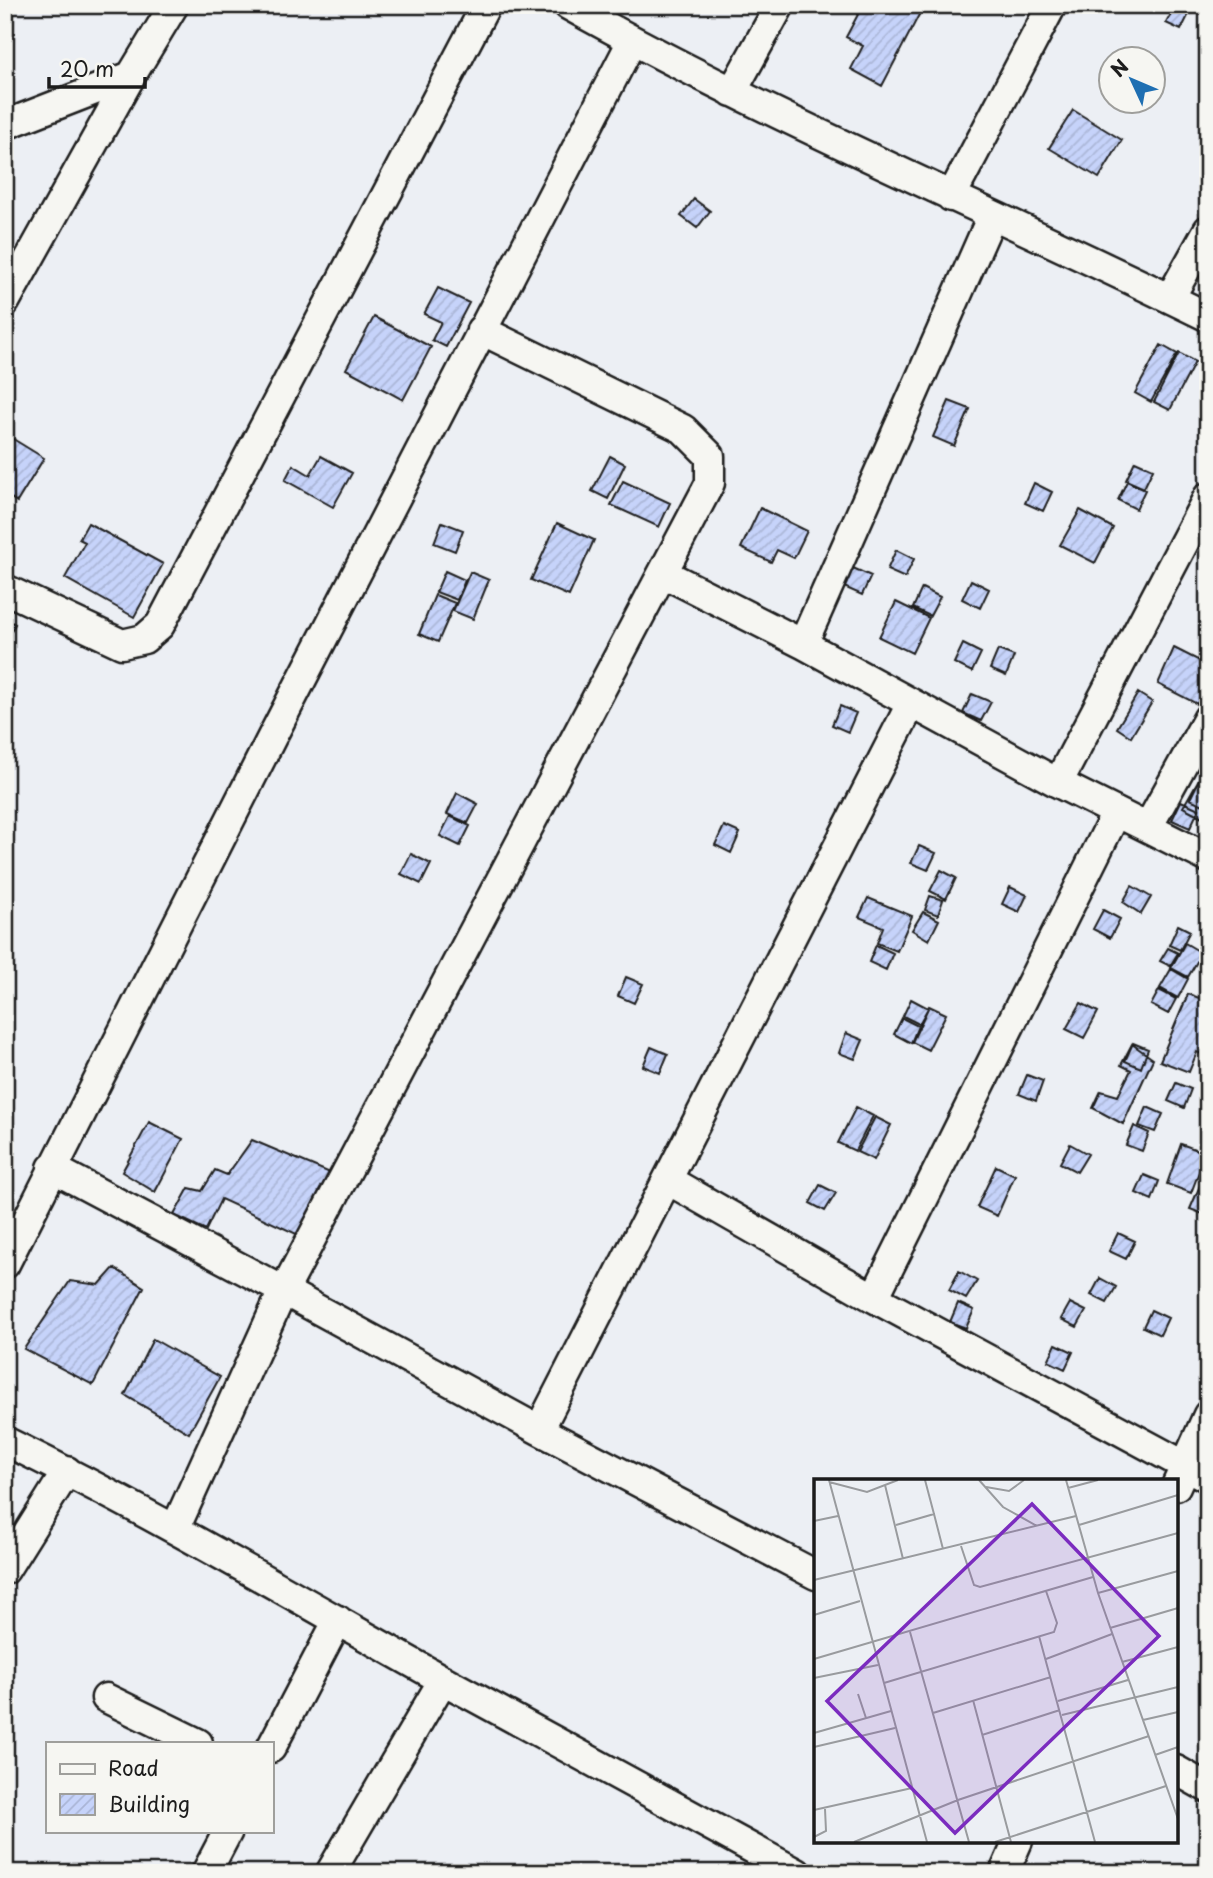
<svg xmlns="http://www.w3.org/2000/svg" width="1213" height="1878" viewBox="0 0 1213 1878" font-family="'Playpen Sans',sans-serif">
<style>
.building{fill:url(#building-hatch);stroke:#1c1c1c;stroke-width:2}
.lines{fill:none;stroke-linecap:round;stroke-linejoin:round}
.street-casing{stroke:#1c1c1c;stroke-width:33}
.street{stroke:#f6f6f2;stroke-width:28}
.inset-road{fill:none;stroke:#999b9e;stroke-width:2}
.view{fill:#7b2cbf;fill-opacity:0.15;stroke:#7b2cbf;stroke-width:3.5}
.inset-edge{fill:none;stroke:#1c1c1c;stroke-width:3.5}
</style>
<defs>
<pattern id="building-hatch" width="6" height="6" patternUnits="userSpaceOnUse" patternTransform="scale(1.75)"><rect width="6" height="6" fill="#c6d3fa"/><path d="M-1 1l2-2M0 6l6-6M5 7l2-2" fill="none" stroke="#aab5d6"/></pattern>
</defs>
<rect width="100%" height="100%" fill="#eceff4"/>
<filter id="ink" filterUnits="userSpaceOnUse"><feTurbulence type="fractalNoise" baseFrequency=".0143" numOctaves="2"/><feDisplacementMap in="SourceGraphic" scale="14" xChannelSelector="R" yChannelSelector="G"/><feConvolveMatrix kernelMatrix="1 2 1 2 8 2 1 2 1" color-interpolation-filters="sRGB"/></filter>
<g filter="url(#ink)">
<path class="building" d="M863,5H910L921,11L882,86L851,69L863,46L846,37Z
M1176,5L1190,12L1181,30L1166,23Z
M1073,110L1122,140L1099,178L1049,148Z
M694,199L710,211L697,228L681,216Z
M438,288L469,303L446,347L432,340L441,322L424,314Z
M374,317L431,347L403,400L346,369Z
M1161,345L1177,354L1151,402L1135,393Z
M1179,353L1195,362L1170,410L1154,402Z
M949,401L970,409L954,446L933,437Z
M5,434L44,458L17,502L8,496L5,501Z
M321,456L352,473L333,507L285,480L293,465L310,475Z
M610,456L625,464L608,499L592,491Z
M1135,461L1153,469L1144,488L1126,480Z
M623,481L670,503L659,527L611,505Z
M1127,481L1145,490L1136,509L1118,500Z
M1034,483L1052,492L1043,511L1025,503Z
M760,508L807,531L794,558L777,550L771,562L741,548Z
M1080,510L1113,528L1095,563L1060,545Z
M442,522L463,530L455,551L434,543Z
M88,523L163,564L134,617L65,578L85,542L79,539Z
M557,523L594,540L569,596L531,580Z
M896,550L914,559L905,578L887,570Z
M853,568L871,576L862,595L844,587Z
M445,571L465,580L457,600L436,592Z
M470,572L489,580L473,619L453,611Z
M971,580L989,589L980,608L962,599Z
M922,588L940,597L930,616L913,608Z
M435,595L455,603L438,642L419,634Z
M896,602L929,618L912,653L879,637Z
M5,619L15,624L6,642L5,641Z
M963,644L981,653L972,672L954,663Z
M1174,648L1208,665V681L1197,704L1158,684Z
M998,650L1014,656L1006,676L990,669Z
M1138,693L1152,702L1131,737L1117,728Z
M972,694L991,702L981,721L963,713Z
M840,706L856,713L848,732L832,725Z
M1208,763V820L1183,807Z
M1207,764H1208V807L1190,799Z
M457,793L478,804L468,823L447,814Z
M1181,801L1199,809L1190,828L1172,820Z
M450,816L470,826L460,846L440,836Z
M724,826L740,833L731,853L715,845Z
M919,846L936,853L928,870L911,863Z
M411,854L431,864L421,884L401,874Z
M941,870L956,878L946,899L930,891Z
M1132,886L1151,897L1141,914L1123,902Z
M1010,887L1027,895L1019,912L1002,904Z
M930,896L943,900L938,915L925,910Z
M868,898L912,916L897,951L877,943L883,927L859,917Z
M1103,910L1120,919L1110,938L1093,929Z
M923,912L939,920L929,940L912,930Z
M1178,925L1190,931L1180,950L1169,945Z
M1185,943L1202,953L1188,977L1171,968Z
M876,945L893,953L886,970L869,962Z
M1168,948L1178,953L1170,966L1160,961Z
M1171,969L1188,979L1178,998L1160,988Z
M626,977L643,984L634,1003L618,996Z
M1159,990L1176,999L1168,1014L1151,1005Z
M1188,994L1208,1001V1057L1197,1052L1189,1072L1160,1061Z
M911,999L928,1008L919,1024L903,1016Z
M1081,1003L1098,1012L1084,1038L1066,1029Z
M929,1006L946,1014L928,1050L912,1042Z
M902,1018L918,1026L911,1043L894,1034Z
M846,1033L863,1040L855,1059L839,1053Z
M1133,1043L1148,1049L1141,1068L1125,1061Z
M1132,1044L1153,1059L1123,1124L1093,1108L1101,1091L1118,1096L1131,1070L1121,1065Z
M651,1047L668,1054L660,1073L643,1066Z
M1027,1075L1043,1081L1036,1101L1019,1094Z
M1176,1083L1191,1089L1184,1108L1168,1101Z
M856,1107L873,1116L855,1151L838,1143Z
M1147,1107L1163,1114L1155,1132L1139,1126Z
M875,1117L891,1125L874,1160L857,1152Z
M149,1122L183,1139L155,1192L122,1172Z
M1134,1126L1149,1133L1142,1151L1126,1145Z
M252,1140L335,1175L305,1238L221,1199L206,1230L174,1215L189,1188L202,1191L215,1170L227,1175Z
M1070,1144L1088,1154L1077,1172L1060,1163Z
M1181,1144L1206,1153L1191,1193L1167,1184Z
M996,1166L1015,1175L997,1216L977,1207Z
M1208,1167V1216L1190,1209Z
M1144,1175L1159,1181L1152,1200L1136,1193Z
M820,1185L836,1193L825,1211L810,1203Z
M1118,1233L1135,1241L1126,1259L1109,1251Z
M114,1268L144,1287L93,1385L24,1349L70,1281L99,1285Z
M959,1271L977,1281L966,1299L949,1290Z
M1100,1278L1116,1287L1107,1303L1091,1295Z
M958,1303L974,1310L966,1328L950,1322Z
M1070,1303L1086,1311L1077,1327L1061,1319Z
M1151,1310L1168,1318L1160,1335L1143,1327Z
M153,1339L220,1377L189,1433L125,1395Z
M1056,1344L1073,1352L1065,1369L1048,1361Z"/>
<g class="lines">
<g class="street-casing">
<path id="street" d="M568,5C775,121 995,212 1208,317
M732,92L780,5
M5,125L131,76
M951,197L1052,5
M1170,298L1208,230
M5,302L131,76L174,5
M663,573L803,644L1058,783L1208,858
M5,589L122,644L144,639L160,625L486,5
M803,644L992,216
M1058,783L1208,497
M1148,827L1208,718
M52,1168L284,1291L539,1430L816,1575
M668,1180L874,1298L1208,1478
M5,1264L272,737L632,41
M874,1298L1116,813
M539,1430L911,704
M5,1441C155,1514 298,1599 443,1680C560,1745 679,1808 797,1873
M1176,1486L1208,1415
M175,1529L278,1302L710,483V456L683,429L481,330
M5,1570L67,1471
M106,1698L198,1743
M271,1748L338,1620
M1176,1770L1208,1788
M206,1873L228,1831
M330,1873L443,1680
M1004,1873L1018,1841"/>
</g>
<use href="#street" class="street"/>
</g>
</g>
<g transform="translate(814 1479)">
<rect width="364" height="364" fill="#eceff4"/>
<path class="inset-road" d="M15,1L113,363M165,1L189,28L223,47M252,1L284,114L364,340M15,3L53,13L84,1M71,6L89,80M172,8L195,12L210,1M254,9L284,1M120,35L129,70M0,42L24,37M82,46L120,35L111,1M265,46L364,16M147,67L160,106L166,108L364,54M0,101L262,37M284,114L364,92M0,136L46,122M296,149L364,129M96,153L155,363M225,157L281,363M0,180L279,98M232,180L298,155M308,183L364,168M0,199L64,186M70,204L240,153L243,144L232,112M44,215L52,239M159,221L197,363M244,222L314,201M119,234L237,198M248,236L364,208M329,241L364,233M0,254L77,232M168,256L246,231M0,268L81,249M341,276L364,268M0,331L98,309M0,358L12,352L11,330M40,363L144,321L335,257M181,363L352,307"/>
<path class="view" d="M218,25L345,157L141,354L13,222Z"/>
<rect width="364" height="364" class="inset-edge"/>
</g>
<rect width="1213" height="1878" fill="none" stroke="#f6f6f2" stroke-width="28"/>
<rect x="14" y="14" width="1185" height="1850" fill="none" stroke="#1c1c1c" stroke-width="2.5" filter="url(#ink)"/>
<rect x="46" y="1742" width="228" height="91" fill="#f6f6f2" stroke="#9f9f9c" stroke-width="2"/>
<rect x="60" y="1764" width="35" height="10" fill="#f6f6f2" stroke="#9f9f9c" stroke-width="2"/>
<text x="108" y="1776" font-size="21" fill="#1c1c1c">Road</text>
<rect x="60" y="1794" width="35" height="21" fill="url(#building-hatch)" stroke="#9f9f9c" stroke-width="2"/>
<text x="108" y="1812" font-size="21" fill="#1c1c1c">Building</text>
<g transform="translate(1132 80) rotate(314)"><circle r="33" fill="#f6f6f2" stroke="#9f9f9c" stroke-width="2"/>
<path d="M0-5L12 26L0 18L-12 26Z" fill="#1f6fb2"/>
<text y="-10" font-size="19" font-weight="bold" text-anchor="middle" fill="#1c1c1c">N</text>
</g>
<path d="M49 77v10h96v-10" fill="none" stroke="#1c1c1c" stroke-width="3.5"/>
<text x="60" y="77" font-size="21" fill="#1c1c1c" stroke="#f6f6f2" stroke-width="5" paint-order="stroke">20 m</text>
</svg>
